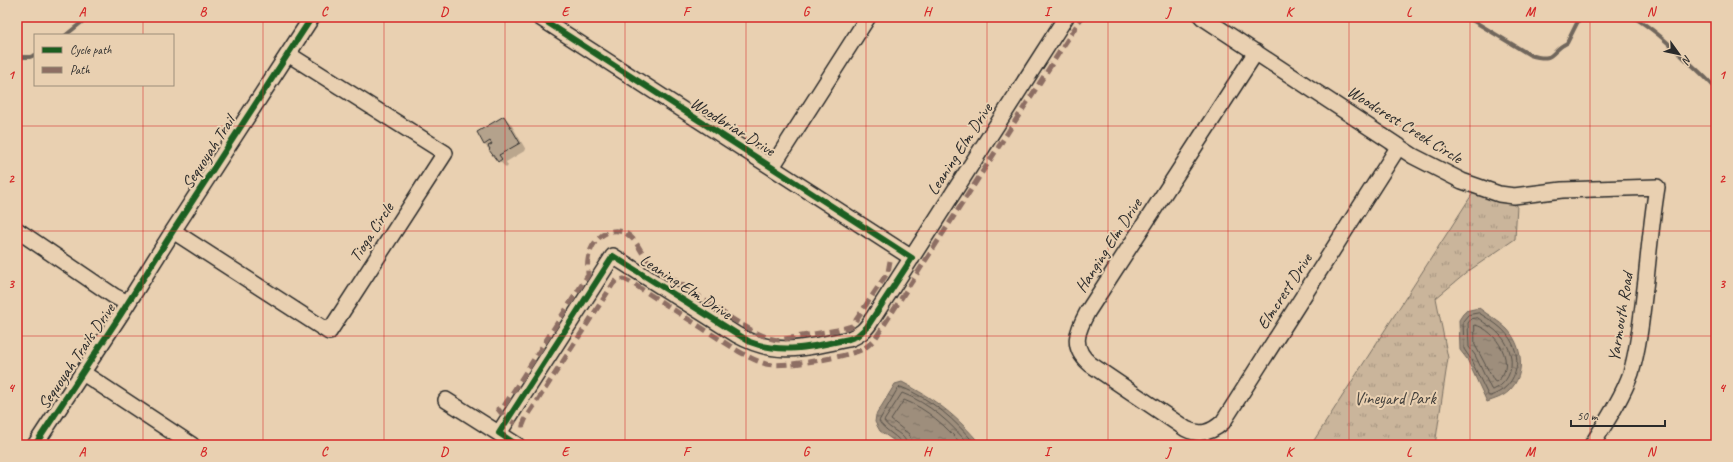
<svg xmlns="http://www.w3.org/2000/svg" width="1733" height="462" viewBox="0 0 1733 462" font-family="Caveat,sans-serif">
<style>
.grass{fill:url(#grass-tufts);stroke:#7a7063}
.water{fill:url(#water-ripples);stroke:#70665c}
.shadow{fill:#0003}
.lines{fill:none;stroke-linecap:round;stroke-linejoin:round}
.shore{stroke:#59534b;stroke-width:1}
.stream{stroke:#70665c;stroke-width:4}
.building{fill:#b4a28c;stroke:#2b2b2b}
.street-casing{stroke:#2b2b2b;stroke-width:18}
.street{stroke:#e9d0b1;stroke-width:15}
.quiet{stroke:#8d6e63;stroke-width:5;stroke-dasharray:10 5;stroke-linecap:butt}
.cycleway-casing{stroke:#e9d0b1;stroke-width:8}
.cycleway{stroke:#1b5e20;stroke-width:6}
.grid{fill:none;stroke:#d62828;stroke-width:1;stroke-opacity:0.55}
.labels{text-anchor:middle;stroke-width:4;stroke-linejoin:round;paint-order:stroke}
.street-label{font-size:17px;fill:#2b2b2b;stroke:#e9d0b1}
.park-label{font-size:17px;fill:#43403c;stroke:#e9d0b1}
.neatline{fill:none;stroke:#d62828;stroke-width:1.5}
.grid-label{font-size:13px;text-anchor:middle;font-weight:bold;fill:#d62828}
</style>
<defs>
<pattern id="grass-tufts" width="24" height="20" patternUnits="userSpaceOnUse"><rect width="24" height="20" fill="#cab59b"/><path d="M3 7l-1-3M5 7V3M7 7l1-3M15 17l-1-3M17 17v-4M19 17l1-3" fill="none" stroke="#a4937f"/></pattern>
<pattern id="water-ripples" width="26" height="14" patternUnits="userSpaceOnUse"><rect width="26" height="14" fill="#9e8e7c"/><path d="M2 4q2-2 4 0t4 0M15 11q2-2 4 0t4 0" fill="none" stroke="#817466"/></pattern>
</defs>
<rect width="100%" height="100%" fill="#e9d0b1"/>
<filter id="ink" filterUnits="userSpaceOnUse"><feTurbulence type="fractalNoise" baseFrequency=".025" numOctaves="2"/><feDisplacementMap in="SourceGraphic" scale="8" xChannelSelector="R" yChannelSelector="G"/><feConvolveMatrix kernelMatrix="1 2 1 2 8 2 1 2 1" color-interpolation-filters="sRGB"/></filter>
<g filter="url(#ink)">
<path class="grass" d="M1473,193L1517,205L1515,239L1470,270L1436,298L1448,358L1435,445H1311Z"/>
<path class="water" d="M1479,308C1488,315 1499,321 1507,329C1522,345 1527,374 1509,391C1503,397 1495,399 1487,402L1467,359L1460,350L1459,320L1465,311Z
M902,382C936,400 956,415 981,445H900L880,431L875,422L876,415L895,384Z"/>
<path class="shadow" d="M504,117L511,124L526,150L506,162L508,166L506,168L484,144Z"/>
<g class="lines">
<path class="shore" d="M1479,313C1490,320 1503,327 1510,339C1524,361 1516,388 1490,396L1488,395L1470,358L1464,349L1463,321L1468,315Z
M1478,318C1485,324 1494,328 1500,335C1516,352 1516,380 1493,390L1491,389L1475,355L1469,347L1468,323L1471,319Z
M1475,325C1496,329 1519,366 1496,382L1494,381L1475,345Z
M902,445C901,437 884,431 879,421L898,388L901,387C932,399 955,420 976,445
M907,445C906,433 890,431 884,421L902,393C929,403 951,423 969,445
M913,445L909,434L891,420L904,400C926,408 947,427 962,445"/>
<path class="stream" d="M1467,17L1530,55C1557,63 1549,51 1567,43L1580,17
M1633,17C1651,27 1667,42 1682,56C1694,67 1706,77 1716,89
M66,35L88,17
M17,57H30L35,55"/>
</g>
<path class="building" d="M504,116L520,143L499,155L502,159L498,162L489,150L490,149L488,146L492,144L490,141L484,145L477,132Z"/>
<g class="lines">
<g class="street-casing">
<path id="street" d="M539,17L912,258
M1202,17L1413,156L1462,181L1499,194L1514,196L1562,190L1657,187C1652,218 1649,249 1646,280C1642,311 1640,342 1631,373C1622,398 1606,422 1592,445
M1256,52L1088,311C1077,331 1070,347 1090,364L1186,429C1200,436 1211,433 1223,422L1399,146
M772,167L868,17
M17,230L114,296L128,303
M173,231L329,332L445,153L288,54
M83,373L192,445
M446,400L517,445
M499,433L613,256L737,335C778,358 807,347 849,339C861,335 867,328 873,318L1066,17
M35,445L121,314L173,231L312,17"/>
</g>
<use href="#street" class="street"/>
<path class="quiet" d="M890,261L888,272L852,326L837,330L779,340C756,339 705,300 684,286C674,279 660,273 651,264C640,254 638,238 623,232C605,226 590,243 588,260C587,265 588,271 588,275L504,406L498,409C503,416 514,425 523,425L525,420L613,284L617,280L624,279L632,283L738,351C747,356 756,361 766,364C783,368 847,357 863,349C867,347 871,343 875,339L1082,17"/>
<g class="cycleway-casing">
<path id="cycleway" d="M35,445L121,314L173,231L312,17
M517,445L499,433L613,256L750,342C783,355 816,346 849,339L857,336L867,327L912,258L539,17"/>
</g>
<use href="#cycleway" class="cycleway"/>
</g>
</g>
<path class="grid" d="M143,17V35M263,17V445M384,17V445M505,17V445M625,17V445M746,17V445M866,17V445M987,17V445M1108,17V445M1228,17V445M1349,17V445M1470,17V445M1590,17V445M143,85V445M17,126H1716M17,231H1716M17,336H1716"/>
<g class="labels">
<g class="street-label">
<text transform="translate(1405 124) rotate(32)" y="6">Woodcrest Creek Circle</text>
<text transform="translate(733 126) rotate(32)" y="6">Woodbriar Drive</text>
<text transform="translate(959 149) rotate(-57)" y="6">Leaning Elm Drive</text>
<text transform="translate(208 152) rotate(-57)" y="6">Sequoyah Trail</text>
<text transform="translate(371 232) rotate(-57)" y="6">Tioga Circle</text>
<text transform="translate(1108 245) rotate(-57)" y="6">Hanging Elm Drive</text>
<text transform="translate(686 286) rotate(33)" y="6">Leaning Elm Drive</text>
<text transform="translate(1284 291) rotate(-57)" y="6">Elmcrest Drive</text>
<text transform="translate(1620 317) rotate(-81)" y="6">Yarmouth Road</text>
<text transform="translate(76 356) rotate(-56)" y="6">Sequoyah Trails Drive</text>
</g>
<g class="park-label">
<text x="1395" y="404">Vineyard Park</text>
</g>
</g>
<rect width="1733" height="462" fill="none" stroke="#e9d0b1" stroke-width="44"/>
<rect x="34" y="34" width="140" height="52" fill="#e9d0b1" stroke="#9d8e7b"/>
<rect x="42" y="47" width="20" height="6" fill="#1b5e20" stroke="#9d8e7b"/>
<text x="70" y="54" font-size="12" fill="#2b2b2b">Cycle path</text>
<rect x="42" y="67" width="20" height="6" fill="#8d6e63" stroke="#9d8e7b"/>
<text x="70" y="74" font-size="12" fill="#2b2b2b">Path</text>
<g transform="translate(1679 54) rotate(123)" stroke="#e9d0b1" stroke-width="3" paint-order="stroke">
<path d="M0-3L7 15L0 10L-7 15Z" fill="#2b2b2b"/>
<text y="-6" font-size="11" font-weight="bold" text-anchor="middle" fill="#2b2b2b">N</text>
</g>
<path d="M1571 420v6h94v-6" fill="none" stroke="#2b2b2b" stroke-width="2"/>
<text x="1577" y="420" font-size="12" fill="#2b2b2b" stroke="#e9d0b1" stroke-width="3" paint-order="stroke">50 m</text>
<rect x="22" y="22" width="1689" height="418" class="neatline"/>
<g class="grid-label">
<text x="82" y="16">A</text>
<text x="203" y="16">B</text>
<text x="324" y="16">C</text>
<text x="444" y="16">D</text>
<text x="565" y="16">E</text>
<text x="686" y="16">F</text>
<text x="806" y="16">G</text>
<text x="927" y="16">H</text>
<text x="1047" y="16">I</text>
<text x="1168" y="16">J</text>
<text x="1289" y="16">K</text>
<text x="1409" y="16">L</text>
<text x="1530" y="16">M</text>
<text x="1651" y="16">N</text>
<text x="11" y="79">1</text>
<text x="1722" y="79">1</text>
<text x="11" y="183">2</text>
<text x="1722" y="183">2</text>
<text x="11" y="288">3</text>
<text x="1722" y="288">3</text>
<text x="11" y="392">4</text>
<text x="1722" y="392">4</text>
<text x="82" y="456">A</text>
<text x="203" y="456">B</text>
<text x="324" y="456">C</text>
<text x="444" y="456">D</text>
<text x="565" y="456">E</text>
<text x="686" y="456">F</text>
<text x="806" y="456">G</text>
<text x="927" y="456">H</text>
<text x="1047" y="456">I</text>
<text x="1168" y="456">J</text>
<text x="1289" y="456">K</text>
<text x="1409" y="456">L</text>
<text x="1530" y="456">M</text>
<text x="1651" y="456">N</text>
</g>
</svg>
